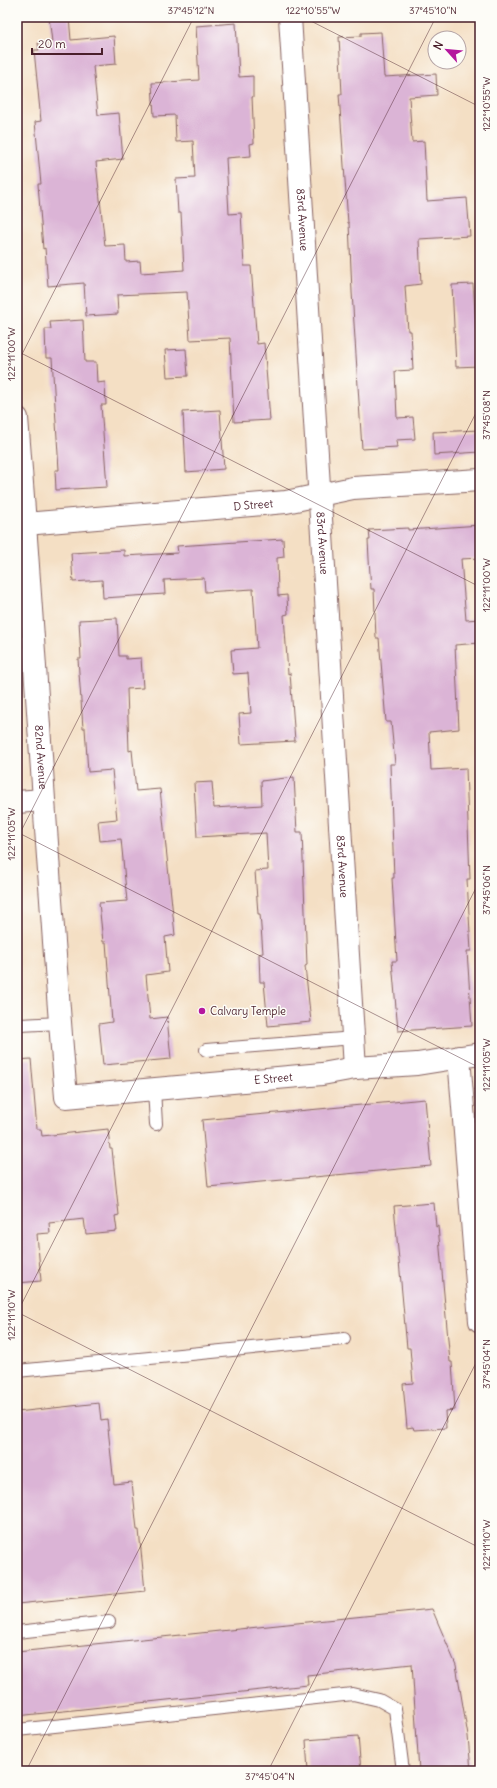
<svg xmlns="http://www.w3.org/2000/svg" width="497" height="1788" viewBox="0 0 497 1788" font-family="Delius,sans-serif">
<style>
.building{fill:#dbb4d6}
.lines{fill:none;stroke-linecap:round;stroke-linejoin:round}
.lane-casing{stroke:#866261;stroke-width:14}
.street-casing{stroke:#866261;stroke-width:24}
.lane{stroke:#fff;stroke-width:12}
.street{stroke:#fff;stroke-width:22}
.ticks{fill:none;stroke:#4a1f2b;stroke-width:1;stroke-opacity:0.45}
.poi-dot{fill:#b5179e;stroke:#fdfcf7;stroke-width:1.5}
.labels{text-anchor:middle;stroke-width:3;stroke-linejoin:round;paint-order:stroke}
.street-label{font-size:11px;fill:#4a1f2b;stroke:#fdfcf7}
.poi-label{font-size:11px;fill:#4a1f2b;stroke:#fdfcf7;text-anchor:start}
.neatline{fill:none;stroke:#4a1f2b;stroke-width:1.5}
.ticks-label{font-size:10px;text-anchor:middle;fill:#4a1f2b}
</style>
<rect width="100%" height="100%" fill="#fdfcf7"/>
<filter id="ink" filterUnits="userSpaceOnUse"><feTurbulence type="fractalNoise" baseFrequency=".025" numOctaves="2"/><feDisplacementMap in="SourceGraphic" scale="8" xChannelSelector="R" yChannelSelector="G"/><feConvolveMatrix kernelMatrix="1 2 1 2 8 2 1 2 1" color-interpolation-filters="sRGB"/></filter>
<filter id="wash" filterUnits="userSpaceOnUse"><feTurbulence type="fractalNoise" baseFrequency=".012" numOctaves="4" result="noise"/><feDisplacementMap in="SourceGraphic" scale="16" xChannelSelector="R" yChannelSelector="G"/><feGaussianBlur stdDeviation="0.9" result="paint"/><feColorMatrix in="noise" values="0 0 0 0 0 0 0 0 0 0 0 0 0 0 0 0 0 1.4 0 .05"/><feComposite in="paint" operator="in"/></filter>
<g filter="url(#wash)">
<rect width="100%" height="100%" fill="#f4dfc4"/>
<g id="blocks">
<path class="building" d="M49,17H69L71,40L114,36L116,64L93,66L98,115L119,113L123,159L96,162L105,246L125,245L126,262L140,261L141,273L184,270L181,213H178L176,179L195,178L193,141L176,142L175,115L154,116L152,83L199,80L196,26L236,23L239,77L253,76V97H252L254,143L250,144L251,156L226,158L229,214L241,213L244,266H251L257,344L264,343L270,420L234,422L230,338L190,340L187,292L117,295L118,314L86,316L84,283L48,286L45,248L43,249L38,184H41L35,122L41,121L34,50H39L38,43L52,42Z
M381,32L384,77L436,74L437,95L409,97L412,142L424,141L427,201L467,198L470,236L419,239L421,284L405,286L408,331H411L413,370L395,371L397,418L413,417L415,439L396,440L397,447L362,449L352,292L349,223H348L339,94H342L339,37L361,36V33Z
M473,284L479,366L456,367L452,285Z
M83,320L85,362H96L97,383L105,382L106,405H101L107,487L56,490L55,470H59L52,358H46L45,329H51L50,322Z
M186,349L188,376L167,377L165,350Z
M220,410L224,469L186,472L183,412Z
M480,430V452L434,455L433,432Z
M480,525V558L461,559L466,620L480,619V643L455,645L459,729L429,732L431,770L466,768L470,879H467L471,951H467L472,1026L398,1031L392,961H397L392,878H394L390,764H395L391,722H386L379,638H376L374,589H371L369,559L368,540H370L369,530L408,528V530Z
M283,539L284,557L277,558L278,596L287,595L288,614L284,615L288,674L290,673L295,741L241,744L239,714L251,713L248,673L233,674L231,650L257,648L253,589L205,592L204,578L164,580L165,594L103,598L102,580L73,582L71,553L124,550V556L178,553L177,546Z
M117,618L119,656H126V659L141,658L143,688L127,689L129,751L132,750L136,791L160,789L175,935L165,937L168,972L146,975L150,1019L167,1017L171,1059L103,1065L99,1024L112,1022L106,942H103L99,903L127,901L121,839L100,841L98,821L117,819L112,770L88,772L85,728H83L78,659H81L79,620Z
M294,777L297,832H302L307,965L305,966L311,1022L268,1026L264,982H260L259,954L263,953L260,914H258L255,871L268,870L266,833L197,837L194,783L212,782L214,808L262,805L261,781Z
M31,1059L37,1129H41L42,1136L108,1129L110,1149H112L119,1215L115,1216L117,1231L86,1234L84,1219L49,1223L50,1233L37,1234L41,1281L17,1283V1060Z
M425,1099L431,1166L208,1187L202,1120Z
M434,1203L436,1227L438,1226L450,1362H452L455,1410L445,1411L446,1428L414,1430L413,1427L407,1428L403,1384L413,1383L410,1348H407L394,1206Z
M99,1403L101,1420L107,1419L114,1484L132,1482L137,1530H139L145,1591L17,1604V1412Z
M432,1609L456,1665L468,1736L471,1771H419L412,1664L307,1675L308,1685L17,1716V1652Z
M358,1736L361,1771H308L306,1740Z"/>
</g>
</g>
<g filter="url(#ink)">
<use href="#blocks" fill-opacity="0" stroke="#866261" stroke-width="1"/>
<g class="lines">
<g class="lane-casing">
<path id="lane" d="M20,1025L60,1023
M206,1050L354,1038
M154,1089L156,1124
M17,1371L344,1339
M17,1632L109,1622
M17,1730L353,1694L379,1700L395,1709L403,1771"/>
</g>
<g class="street-casing">
<g id="street">
<path id="s1" d="M290,17L355,1068"/>
<path id="s2" d="M17,418C35,644 47,871 66,1097L322,1074L355,1068L417,1064L480,1054"/>
<path id="s3" d="M25,524L286,502L353,488L480,480"/>
<path d="M17,802L43,800"/>
<path d="M459,1057L480,1321"/>
</g>
</g>
<use href="#lane" class="lane"/>
<use href="#street" class="street"/>
</g>
</g>
<path class="ticks" d="M303,17L480,107M17,351L480,587M17,364L194,17M17,832L480,1068M17,839L436,17M17,1312L480,1548M17,1313L480,405M26,1771L480,880M268,1771L480,1355"/>
<circle class="poi-dot" cx="202" cy="1011" r="4"/>
<g class="labels">
<g class="street-label">
<text dy="4" stroke="none"><textPath href="#s1" startOffset="203">83rd Avenue</textPath></text>
<text dy="4" stroke="none"><textPath href="#s3" startOffset="229">D Street</textPath></text>
<text dy="4" stroke="none"><textPath href="#s1" startOffset="527">83rd Avenue</textPath></text>
<text dy="4" stroke="none"><textPath href="#s2" startOffset="340">82nd Avenue</textPath></text>
<text dy="4" stroke="none"><textPath href="#s1" startOffset="851">83rd Avenue</textPath></text>
<text dy="4" stroke="none"><textPath href="#s2" startOffset="889">E Street</textPath></text>
</g>
<g class="poi-label">
<text x="210" y="1015">Calvary Temple</text>
</g>
</g>
<rect width="497" height="1788" fill="none" stroke="#fdfcf7" stroke-width="44"/>
<g transform="translate(447 50) rotate(297)"><circle r="19" fill="#fdfcf7" stroke="#b5a4a5"/>
<path d="M0-3L7 15L0 10L-7 15Z" fill="#b5179e"/>
<text y="-6" font-size="11" font-weight="bold" text-anchor="middle" fill="#4a1f2b">N</text>
</g>
<path d="M32 48v6h70v-6" fill="none" stroke="#4a1f2b" stroke-width="2"/>
<text x="38" y="48" font-size="12" fill="#4a1f2b" stroke="#fdfcf7" stroke-width="3" paint-order="stroke">20 m</text>
<rect x="22" y="22" width="453" height="1744" class="neatline"/>
<g class="ticks-label">
<text x="191" y="14">37°45'12"N</text>
<text x="313" y="14">122°10'55"W</text>
<text x="433" y="14">37°45'10"N</text>
<text transform="translate(486 104) rotate(-90)" y="4">122°10'55"W</text>
<text transform="translate(11 354) rotate(-90)" y="4">122°11'00"W</text>
<text transform="translate(486 415) rotate(-90)" y="4">37°45'08"N</text>
<text transform="translate(486 585) rotate(-90)" y="4">122°11'00"W</text>
<text transform="translate(11 834) rotate(-90)" y="4">122°11'05"W</text>
<text transform="translate(486 890) rotate(-90)" y="4">37°45'06"N</text>
<text transform="translate(486 1065) rotate(-90)" y="4">122°11'05"W</text>
<text transform="translate(11 1315) rotate(-90)" y="4">122°11'10"W</text>
<text transform="translate(486 1364) rotate(-90)" y="4">37°45'04"N</text>
<text transform="translate(486 1545) rotate(-90)" y="4">122°11'10"W</text>
<text x="270" y="1780">37°45'04"N</text>
</g>
</svg>
